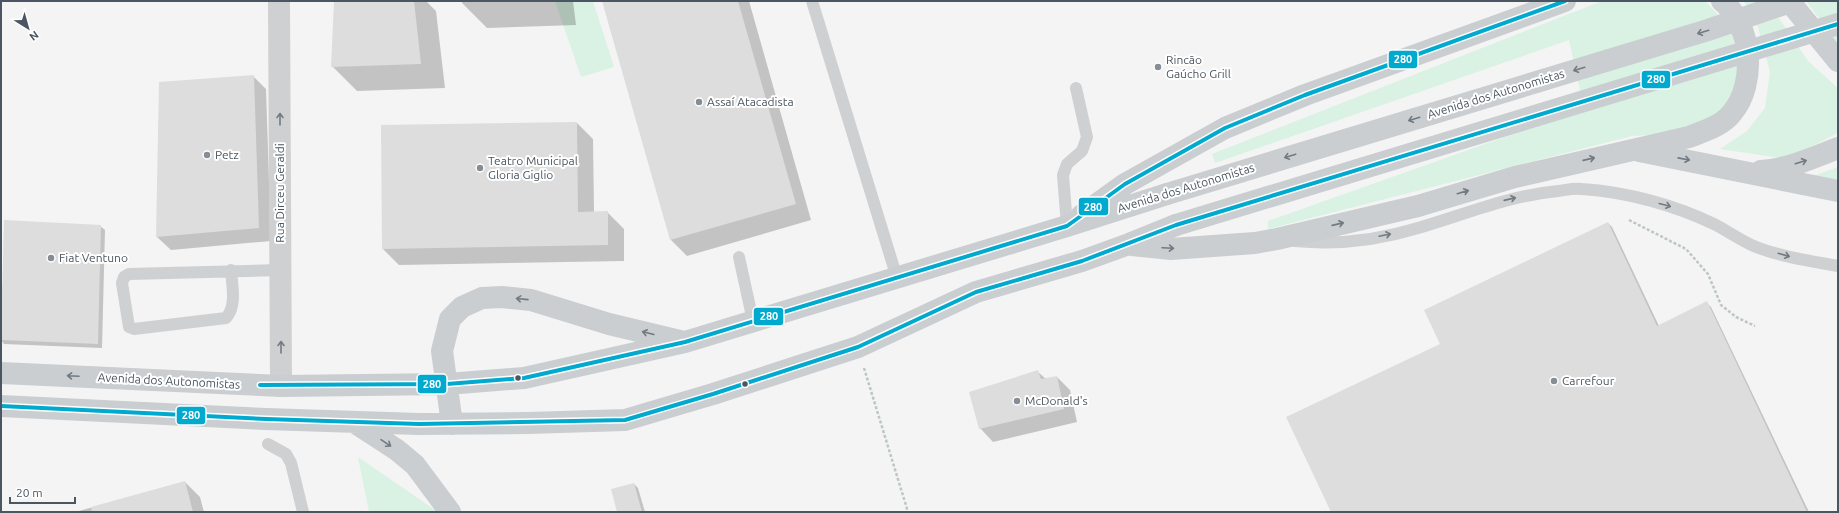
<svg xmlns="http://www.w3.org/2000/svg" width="1839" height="513" viewBox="0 0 1839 513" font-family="Ubuntu,sans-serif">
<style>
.green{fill:#d9f2e3}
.shadow{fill:#0003}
.building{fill:#ddddde}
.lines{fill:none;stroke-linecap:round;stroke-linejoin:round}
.path{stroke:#bcc7c4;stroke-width:2.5;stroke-dasharray:3 2;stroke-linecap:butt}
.lane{stroke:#ced0d2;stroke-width:12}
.street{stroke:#ced0d2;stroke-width:22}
.primary{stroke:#caced1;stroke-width:22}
.primary-bridge{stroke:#caced1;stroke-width:22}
.bus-1-casing{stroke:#fff;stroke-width:7}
.bus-1{stroke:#00a9ce;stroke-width:4}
.oneway{stroke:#707a83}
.oneway2{stroke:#727b83}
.poi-dot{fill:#868d94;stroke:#fff;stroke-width:1.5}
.bus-dot{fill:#4a5661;stroke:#fff;stroke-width:1.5}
.labels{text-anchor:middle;stroke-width:4;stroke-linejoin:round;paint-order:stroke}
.poi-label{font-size:12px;fill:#4a5661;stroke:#fff;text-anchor:start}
.street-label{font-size:12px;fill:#4a5661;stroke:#fff}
.line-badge{stroke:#fff;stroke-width:1.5}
.badge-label{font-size:11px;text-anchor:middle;font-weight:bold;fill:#fff}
</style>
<rect width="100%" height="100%" fill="#f4f4f4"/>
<path class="green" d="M555,1H593L614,67L581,77Z
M1602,1H1705L1730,27L1741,71L1739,98L1696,132L1632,136L1268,229V221L1584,109L1569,40L1215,163L1212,154Z
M1743,1H1767L1808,61L1838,88V133L1787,159L1720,149L1747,131L1765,108L1770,72L1754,13Z
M1806,1H1838V41L1835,40Z
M1838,167V183L1808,178Z
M358,457L438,512H369Z"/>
<path class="shadow" d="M335,1H426L436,11L445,88L357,91L332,66Z
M462,1H573L576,25L487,28L462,3Z
M603,1H749L811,220L687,256L671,240Z
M253,76L266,89L271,241L171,250L157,237L160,83Z
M577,123L593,139L594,212H607L624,229V261L399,265L383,249Z
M5,221L100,226L105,230L102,348L4,344L1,340Z
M1608,223L1612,227L1659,326L1707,303L1711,307L1809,512H1332L1441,344Z
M1038,372L1046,379L1057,377L1070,390L1077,422L993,442L980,428Z
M185,482L200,497L204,512H75Z
M634,484L638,488L645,512H618Z"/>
<path class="building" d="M334,1H414L421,64L331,67Z
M602,1H738L796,204L670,240Z
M254,75L259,228L156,237L159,82Z
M577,122L578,212L608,211V245L382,249L381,125Z
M4,220L101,225L98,344L1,340Z
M1608,222L1657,326L1707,301L1807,512H1331L1286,417L1440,344L1424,310Z
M1038,370L1041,379L1057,376L1064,409L979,429L969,392Z
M185,481L193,512H92L91,507Z
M634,483L642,512H617L611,489Z"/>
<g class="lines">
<path class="path" d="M1629,220L1686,249L1708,274L1721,305L1736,317L1755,326
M864,368L908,512"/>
<path class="lane" d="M812,1L897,278
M1067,226L1063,175L1067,164L1082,151L1087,137L1076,88
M1295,241C1336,245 1379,240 1418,228C1466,214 1507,196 1558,191C1566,190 1574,188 1582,189C1627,192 1675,205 1716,225C1729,232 1742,241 1756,247C1782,257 1811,261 1838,266
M739,257L753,321
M231,270C232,286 237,306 226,318L134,329L129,327L122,283L124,277L129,274L280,270
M268,444L286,454L291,463L303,512"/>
<path class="street" d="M279,1L281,386"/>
<path class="primary" d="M1789,1L1838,61
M1639,151L1838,191
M1761,171C1788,169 1813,158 1838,148
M1082,215L1125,184L1225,128L1305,95L1565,1
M1132,245L1171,249L1255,243L1277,239L1418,206L1515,177L1689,137C1704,131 1722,126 1732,113C1757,83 1752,25 1722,1
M1,373L281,386L447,384L524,378L685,342L1067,226L1167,194
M1,406L266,419L419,424L528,423L625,420L713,394L858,347L976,292L1082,261L1129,244L1176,225
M354,422L397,450L415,465L450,512
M452,424L442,351L450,319L462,307L482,298L502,297L531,300L609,324L680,341"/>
<path class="primary-bridge" d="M1167,194L1708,30L1793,1
M1176,225L1838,24"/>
<g class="bus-1-casing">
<path id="bus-1" d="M260,385L447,384L524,378L685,342L1067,226L1125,184L1225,128L1305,95L1565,1
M1,406L266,419L419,424L625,420L713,394L858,347L976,292L1082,261L1176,225L1838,24"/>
</g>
<use href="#bus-1" class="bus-1"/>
</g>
<defs><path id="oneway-shaft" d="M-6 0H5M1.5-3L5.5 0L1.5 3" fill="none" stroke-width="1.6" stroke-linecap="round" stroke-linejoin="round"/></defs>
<g class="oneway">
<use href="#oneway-shaft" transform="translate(1703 32) rotate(163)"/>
<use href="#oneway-shaft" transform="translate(1579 69) rotate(163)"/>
<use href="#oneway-shaft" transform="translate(1414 119) rotate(163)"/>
<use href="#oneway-shaft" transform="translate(1290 156) rotate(163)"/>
<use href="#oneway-shaft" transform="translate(1589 159) rotate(-13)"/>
<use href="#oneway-shaft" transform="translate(1684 159) rotate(11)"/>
<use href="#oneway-shaft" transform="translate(1801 162) rotate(-17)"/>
<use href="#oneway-shaft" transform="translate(1463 192) rotate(-16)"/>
<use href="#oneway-shaft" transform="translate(1338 224) rotate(-13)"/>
<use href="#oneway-shaft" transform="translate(1168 248) rotate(3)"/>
<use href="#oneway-shaft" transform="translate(522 299) rotate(-174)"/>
<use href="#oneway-shaft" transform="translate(648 333) rotate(-166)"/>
<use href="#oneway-shaft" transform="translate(73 376) rotate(-177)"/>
<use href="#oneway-shaft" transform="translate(386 443) rotate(34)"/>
</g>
<g class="oneway2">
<use href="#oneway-shaft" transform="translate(280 119) rotate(-90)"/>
<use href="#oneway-shaft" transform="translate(1510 199) rotate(-13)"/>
<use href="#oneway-shaft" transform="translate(1665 205) rotate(15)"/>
<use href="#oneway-shaft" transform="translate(1385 235) rotate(-12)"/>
<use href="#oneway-shaft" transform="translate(1784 255) rotate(16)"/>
<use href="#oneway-shaft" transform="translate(281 347) rotate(-90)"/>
</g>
<g class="poi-dot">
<circle cx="1158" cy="67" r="4"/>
<circle cx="699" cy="102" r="4"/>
<circle cx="207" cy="155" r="4"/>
<circle cx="480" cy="168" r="4"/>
<circle cx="51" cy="258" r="4"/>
<circle cx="1554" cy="381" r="4"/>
<circle cx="1017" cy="401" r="4"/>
</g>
<g class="bus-dot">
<circle cx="518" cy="378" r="3.5"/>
<circle cx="745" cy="384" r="3.5"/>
</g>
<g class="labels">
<g class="poi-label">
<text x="1166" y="64">Rincão<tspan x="1166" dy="14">Gaúcho Grill</tspan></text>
<text x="707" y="106">Assaí Atacadista</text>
<text x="215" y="159">Petz</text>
<text x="488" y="165">Teatro Municipal<tspan x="488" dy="14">Gloria Giglio</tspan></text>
<text x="59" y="262">Fiat Ventuno</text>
<text x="1562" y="385">Carrefour</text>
<text x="1025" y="405">McDonald's</text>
</g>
<g class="street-label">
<text transform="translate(1496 94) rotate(-17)" y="4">Avenida dos Autonomistas</text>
<text transform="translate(1186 188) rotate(-17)" y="4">Avenida dos Autonomistas</text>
<text transform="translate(280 193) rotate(-90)" y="4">Rua Dirceu Geraldi</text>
<text transform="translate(169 381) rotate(3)" y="4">Avenida dos Autonomistas</text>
</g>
</g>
<g class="line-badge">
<rect x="1388" y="50" width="30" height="19" rx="4" fill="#00a9ce"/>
<rect x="1641" y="70" width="30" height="19" rx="4" fill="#00a9ce"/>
<rect x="1078" y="197" width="31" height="19" rx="4" fill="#00a9ce"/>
<rect x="753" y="307" width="31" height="19" rx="4" fill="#00a9ce"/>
<rect x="417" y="374" width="30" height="20" rx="4" fill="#00a9ce"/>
<rect x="176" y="406" width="30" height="19" rx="4" fill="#00a9ce"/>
</g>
<g class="badge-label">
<text x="1403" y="63">280</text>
<text x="1656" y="83">280</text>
<text x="1093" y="211">280</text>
<text x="769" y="320">280</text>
<text x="432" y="388">280</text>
<text x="191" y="419">280</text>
</g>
<rect width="1839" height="513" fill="none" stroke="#4a5661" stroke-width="4"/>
<g transform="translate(28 28) rotate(143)" stroke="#ffffff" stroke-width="3" paint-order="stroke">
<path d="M0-3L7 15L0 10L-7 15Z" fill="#4a5661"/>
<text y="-6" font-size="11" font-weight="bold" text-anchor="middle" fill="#4a5661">N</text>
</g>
<path d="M10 497v6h65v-6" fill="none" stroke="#4a5661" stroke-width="2"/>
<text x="16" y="497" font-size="12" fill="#4a5661" stroke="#ffffff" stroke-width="3" paint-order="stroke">20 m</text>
</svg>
